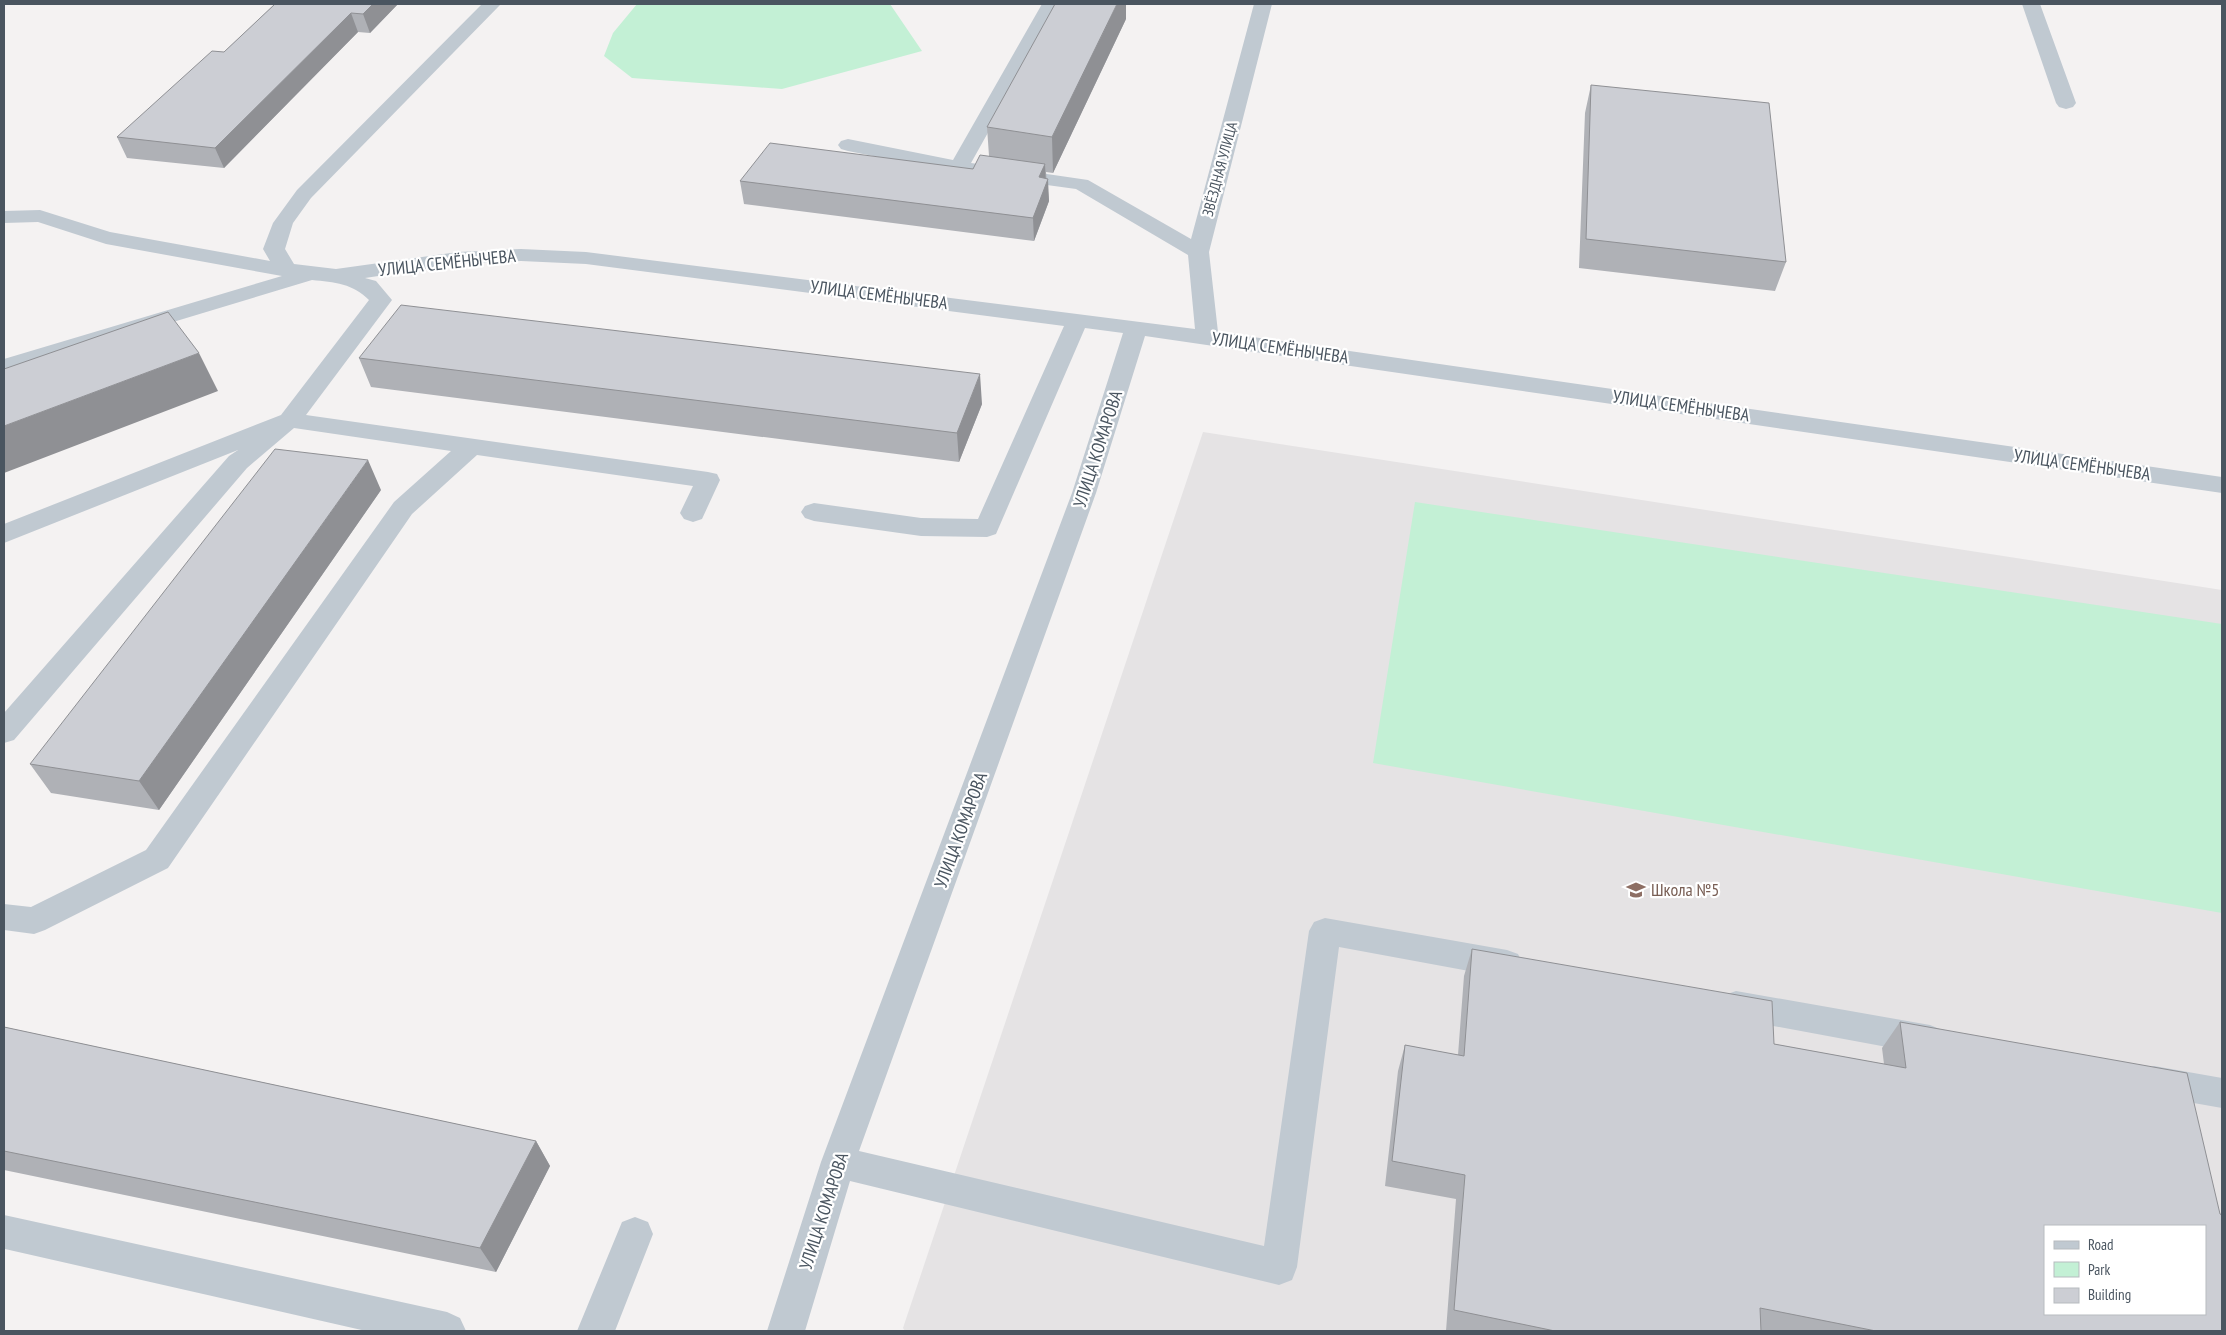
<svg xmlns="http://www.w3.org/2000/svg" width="2226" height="1335" viewBox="0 0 2226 1335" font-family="'PT Sans Narrow',sans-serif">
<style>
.education{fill:#e5e3e4;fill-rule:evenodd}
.green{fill:#c3f0d5}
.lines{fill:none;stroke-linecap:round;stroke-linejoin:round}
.minor{fill:#c0c9d1;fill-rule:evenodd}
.wall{fill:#afb1b6}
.shaded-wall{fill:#8f9094}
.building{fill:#ccced4;stroke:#8f9094;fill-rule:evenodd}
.labels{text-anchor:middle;stroke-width:4.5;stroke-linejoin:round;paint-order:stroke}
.far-street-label{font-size:15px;fill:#4a5560;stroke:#fff}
.street-label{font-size:18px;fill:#4a5560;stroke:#fff}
.education-label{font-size:18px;fill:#785e54;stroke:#fff;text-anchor:start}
</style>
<rect width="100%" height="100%" fill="#f4f2f2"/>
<path class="education" d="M1203,432L2222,590V1331H905L903,1328ZM2045,1226H2205V1314H2045Z"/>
<path class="green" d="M637,4H890L922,51L782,89L632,78L604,56L613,33Z
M1415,502L2222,624V913L1373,763Z"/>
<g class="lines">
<path class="minor" d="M482,4H501L311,198L293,223L285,249L294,264L336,269L458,252L521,249L586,252L1195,329L1188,255L1076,189L959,173L848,151L841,149L838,145L841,141L848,139L953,160L1042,4H1060L971,163L1088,180L1191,239L1254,4H1272L1209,252L1218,332L2222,477V493L1145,336L1096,493L859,1151L1264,1246L1309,931L1314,922L1325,918L1507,950L1518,954L1523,964L1518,974L1507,978L1339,947L1297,1267L1292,1280L1279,1285L850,1181L805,1331H767L821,1162L1072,493L1123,333L1085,328L996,534L987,537L921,536L814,521L805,518L801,512L805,506L814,503L921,518L978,519L1064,326L586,264L521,261L458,264L365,278L376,281L392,300L306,415L708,472L717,474L720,480L702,519L693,522L684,519L680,513L693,486L477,455L412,514L168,868L45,930L34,934L4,930V904L31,907L146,850L394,502L451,451L294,428L247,468L14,740L4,743V713L229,456L238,450L4,543V524L281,415L369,300C354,284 334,282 312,280L4,373V359L282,276L106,244L38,222L4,223V211L40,210L110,232L270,261L263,249L273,223L297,190Z
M2022,4H2040L2076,103L2073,107L2066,109L2059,107L2056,103Z
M1736,991L1930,1025L1942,1030L1946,1040L1942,1050L1930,1055L1736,1019L1725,1015L1720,1005L1725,995Z
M2154,1066L2222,1078V1108L2154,1096L2142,1092L2137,1081L2142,1070Z
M4,1215L447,1312L460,1318L466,1331H366L5,1249Z
M635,1217L648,1222L653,1234L615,1331H577L622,1222Z"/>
</g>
<path class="wall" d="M275,4H398L370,33L358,32L224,168L127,158L117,137L224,52Z
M1126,19L1053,173L1046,172L1049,201L1034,241L744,204L740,181L973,169L989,156L987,127Z
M1591,85L1786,262L1775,291L1579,268L1585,113Z
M359,358L982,404L959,462L371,387Z
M381,490L159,810L51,793L30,764Z
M1472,949L1774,1044L1884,1064L1882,1048L1900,1022L2222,1331H1446L1456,1199L1385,1186L1398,1071L1405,1045L1458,1055L1464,976Z
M4,1027L536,1141L550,1166L496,1272L4,1170Z"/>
<path class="shaded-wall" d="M373,4H398L370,33L363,14Z
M1117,4H1126V19L1053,173L1052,137Z
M351,13L358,32L224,168L215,148Z
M1045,164L1046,184L1048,179L1049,201L1034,241L1033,218L1039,177Z
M199,353L218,391L4,473V426Z
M980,374L982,404L959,462L957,433Z
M368,460L381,490L159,810L139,781Z
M536,1141L550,1166L496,1272L480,1248Z"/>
<path class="building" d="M275,4H373L363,14L351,13L215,148L117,137L212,51L224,52Z
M1055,4H1117L1052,137L987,127Z
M1591,85L1769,103L1786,262L1586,239Z
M770,143L973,169L980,155L1045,164L1039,177L1048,179L1033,218L740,181Z
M401,305L980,374L957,433L359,358Z
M168,312L199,353L4,426V369Z
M275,449L368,460L139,781L30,764Z
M1472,949L1772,1001L1774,1044L1906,1068L1900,1022L2187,1073L2220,1214L2222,1215V1331H1876L1760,1308L1761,1331H1555L1454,1310L1465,1175L1392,1161L1405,1045L1464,1056ZM2045,1226H2205V1314H2045Z
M4,1027L536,1141L480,1248L4,1151Z"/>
<defs>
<g id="school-bare" transform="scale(1.5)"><path d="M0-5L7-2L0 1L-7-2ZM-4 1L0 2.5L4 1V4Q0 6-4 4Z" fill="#8d6e63" stroke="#fff" stroke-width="2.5" paint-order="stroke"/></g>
</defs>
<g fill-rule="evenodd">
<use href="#school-bare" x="1636" y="890"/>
</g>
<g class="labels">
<g class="far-street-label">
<text transform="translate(1220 169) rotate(-75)" y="5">ЗВЁЗДНАЯ УЛИЦА</text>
</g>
<g class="street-label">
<text transform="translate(447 263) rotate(-6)" y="6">УЛИЦА СЕМЁНЫЧЕВА</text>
<text transform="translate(879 295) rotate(7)" y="6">УЛИЦА СЕМЁНЫЧЕВА</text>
<text transform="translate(1280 348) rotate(8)" y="6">УЛИЦА СЕМЁНЫЧЕВА</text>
<text transform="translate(1681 406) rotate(8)" y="6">УЛИЦА СЕМЁНЫЧЕВА</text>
<text transform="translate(1098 449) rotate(-72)" y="6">УЛИЦА КОМАРОВА</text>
<text transform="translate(2082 465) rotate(8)" y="6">УЛИЦА СЕМЁНЫЧЕВА</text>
<text transform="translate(961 830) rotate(-70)" y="6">УЛИЦА КОМАРОВА</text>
<text transform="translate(824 1211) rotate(-72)" y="6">УЛИЦА КОМАРОВА</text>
</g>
<g class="education-label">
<text x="1651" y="896">Школа №5</text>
</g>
</g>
<rect width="2226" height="1335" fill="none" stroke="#4a5560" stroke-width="10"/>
<rect x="2044" y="1225" width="162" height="90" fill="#ffffff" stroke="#b7bbbf"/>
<rect x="2054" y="1241" width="25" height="8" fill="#c0c9d1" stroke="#b7bbbf"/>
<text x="2088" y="1250" font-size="15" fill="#4a5560">Road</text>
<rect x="2054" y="1262" width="25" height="15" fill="#c3f0d5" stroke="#b7bbbf"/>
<text x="2088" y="1275" font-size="15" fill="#4a5560">Park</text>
<rect x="2054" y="1288" width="25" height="15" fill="#ccced4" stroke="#b7bbbf"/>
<text x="2088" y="1300" font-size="15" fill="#4a5560">Building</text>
</svg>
